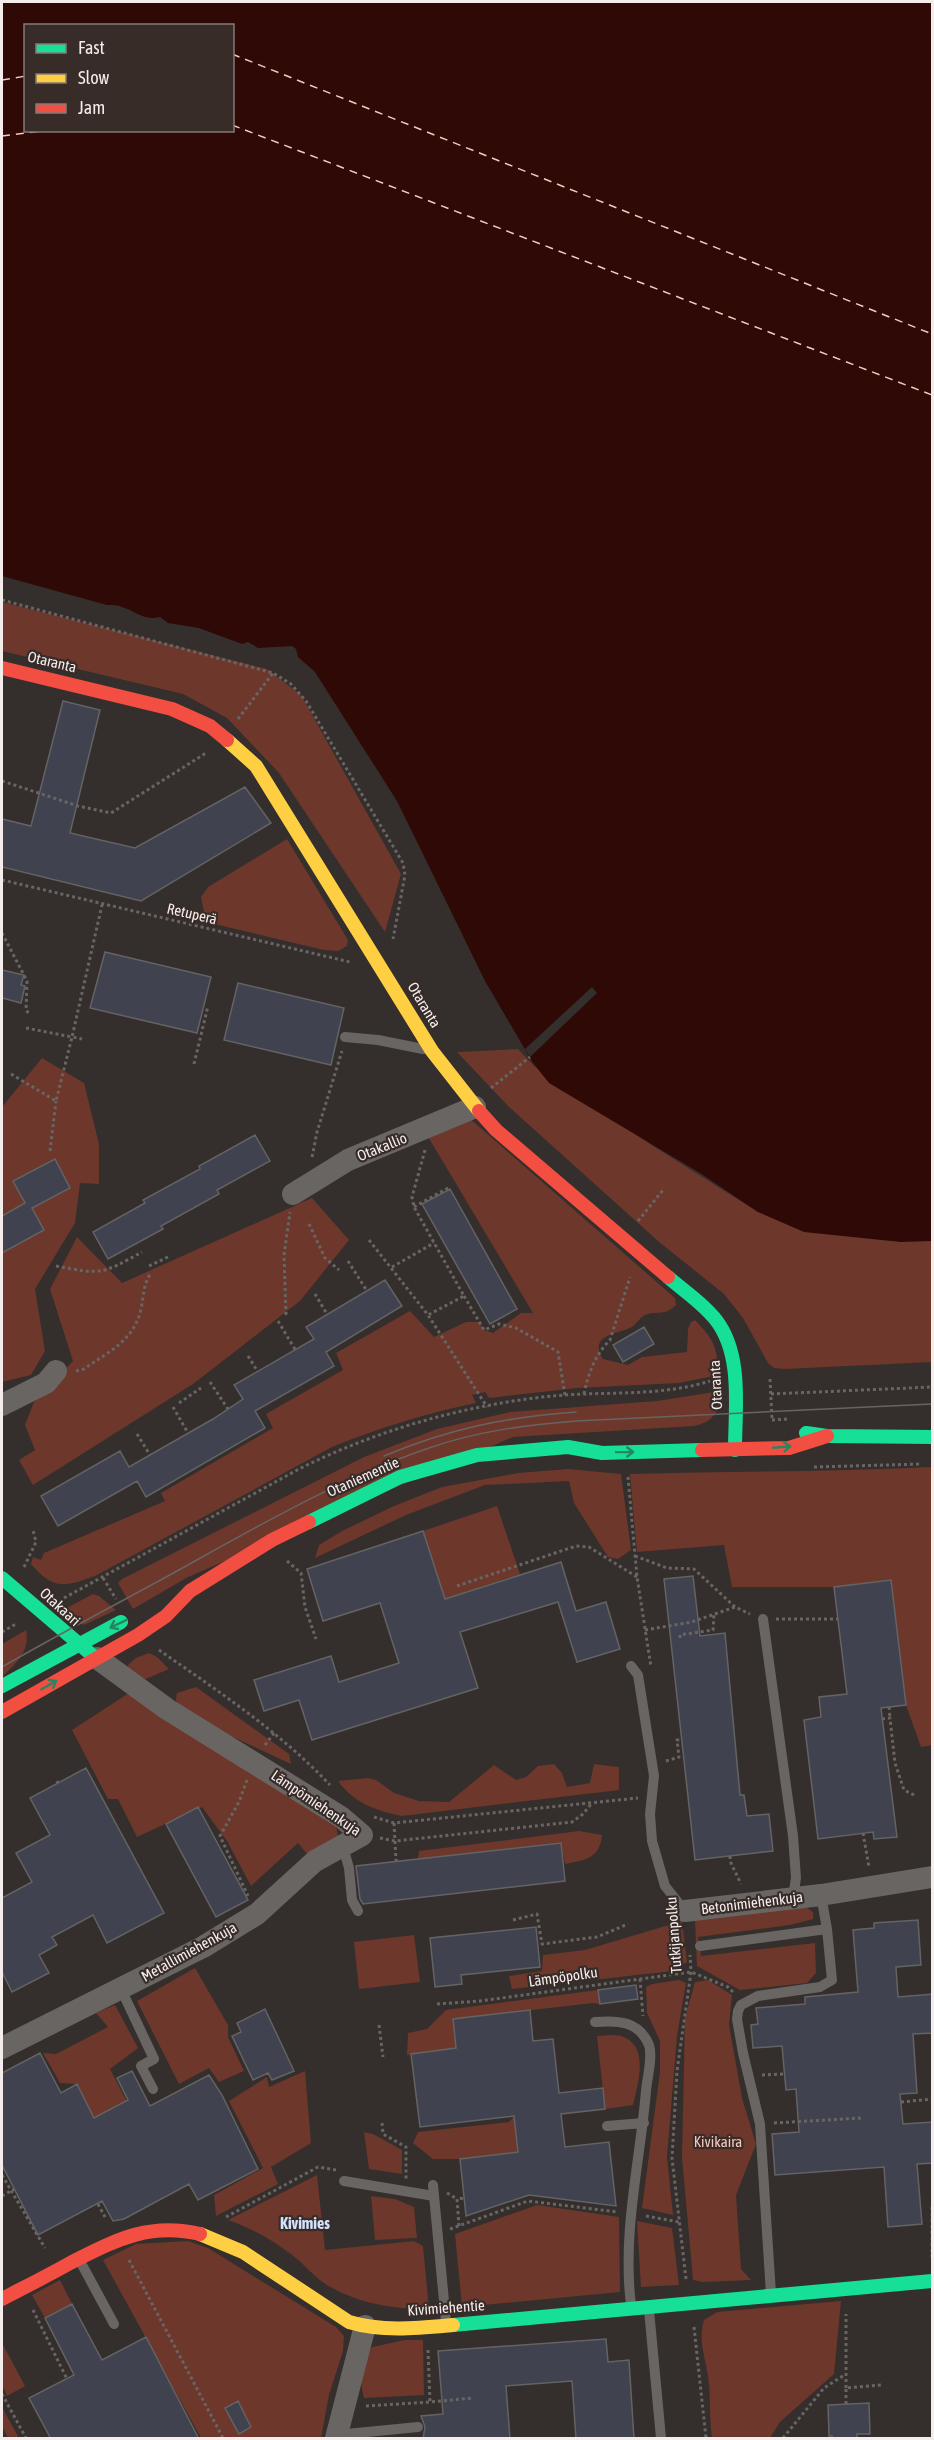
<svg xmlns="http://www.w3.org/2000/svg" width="934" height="2440" viewBox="0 0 934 2440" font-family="'Asap Condensed',sans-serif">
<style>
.green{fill:#6d372b}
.water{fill:#2f0905;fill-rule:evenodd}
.pier{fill:#342e2c}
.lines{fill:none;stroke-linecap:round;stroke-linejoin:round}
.ferry{stroke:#fac8bd;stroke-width:1.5;stroke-dasharray:8 6;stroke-linecap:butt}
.building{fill:#40434f;stroke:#646364;stroke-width:1.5}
.path{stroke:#686563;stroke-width:3;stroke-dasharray:3 3;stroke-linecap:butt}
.lane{stroke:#686563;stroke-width:10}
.street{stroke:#686563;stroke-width:22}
.fast{stroke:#16e098;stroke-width:14}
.slow{stroke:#ffcf43;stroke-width:14}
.jam{stroke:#f24e42;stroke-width:14}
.tram{stroke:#676462;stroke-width:1.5}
.oneway{stroke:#278660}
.labels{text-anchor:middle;stroke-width:4.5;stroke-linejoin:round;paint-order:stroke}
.street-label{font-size:15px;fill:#f5edeb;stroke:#382c29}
.park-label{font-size:15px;fill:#f9c8bc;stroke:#382c29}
.neighbourhood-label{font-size:16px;font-weight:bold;fill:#d3e2fd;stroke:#382c29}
</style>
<rect width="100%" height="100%" fill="#342e2c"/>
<path class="green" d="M2,602L267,669L301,695L401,874L385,932L279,773L227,718L183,694L2,651Z
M287,839L348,940L347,946L338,951L324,950L206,922L201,897L208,887Z
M518,1049L537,1069L533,1063L650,1144L758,1212L932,1195V1362L785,1369L774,1368L768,1363L743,1318L724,1294L658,1241L508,1106L457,1052Z
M42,1058L84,1083L99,1144V1184L80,1183L75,1223L35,1289L45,1351L31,1375L2,1382V1107Z
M468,1117L675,1298L676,1305C664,1317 657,1310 645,1315C639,1318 636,1325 630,1328C616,1334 588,1336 603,1359L628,1365L642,1357L687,1352L688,1329L691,1322L695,1320C716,1342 716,1346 719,1375L679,1383L577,1388L489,1398L485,1392L472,1395L476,1403C427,1413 379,1428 332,1447L97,1575C66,1587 54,1591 31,1564L33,1557L41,1560L44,1553L165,1501L161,1493L273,1428L266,1414L343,1370L336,1353L410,1311L434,1337L466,1322H479L484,1330L493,1333L521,1313H533L427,1135Z
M312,1198L349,1240L300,1301L193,1384L33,1485L19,1460L35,1450L25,1425L34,1402L73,1361L50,1289L77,1237L122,1283Z
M721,1391C721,1411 713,1422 694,1426L513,1437L188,1577L133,1609L118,1583L122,1579L364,1457L437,1429L510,1412L657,1401Z
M932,1467V1745L921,1747L906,1705L891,1580L834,1587H732L724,1545L637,1552L630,1474C731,1471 832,1472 932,1467Z
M568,1469L621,1474L631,1550L618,1559L608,1557L574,1503L569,1481L485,1485L406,1515L315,1558L319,1545L344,1530L394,1506L442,1487L518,1473Z
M497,1506L520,1574L445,1599L423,1531Z
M93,1594L99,1596L116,1610L84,1625L61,1611Z
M26,1630C31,1651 15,1664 2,1677V1644Z
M149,1653L157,1657L169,1669L143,1680L129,1670L128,1665L136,1658Z
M196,1687L289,1754L291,1764L188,1716C179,1709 174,1705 177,1693Z
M129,1693L335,1821L338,1836L308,1855L298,1843L251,1886L227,1841L202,1807L137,1837L118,1799H108L72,1730Z
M554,1764L562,1773L567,1787L590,1783L594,1764L619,1767V1790L402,1816C376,1811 354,1803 338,1781L368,1778L376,1780L394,1793L419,1801L449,1802L494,1765L516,1780L526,1777L538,1766Z
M579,1831L602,1835C600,1858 586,1860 565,1864L561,1843L418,1859L419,1851Z
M806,1907L813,1912V1919L790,1925L698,1937L701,1956L815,1943L816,1973L807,1983L740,1990L697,1966L695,1920Z
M682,1921L687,1962L673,1971L512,1989L509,1976L542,1971L543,1955L585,1950Z
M414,1935L420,1982L359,1989L354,1942Z
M195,1968L228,2025V2037L244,2071L219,2082L209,2068L179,2084L137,2001Z
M679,1980L686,1983L677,2036L667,2157L673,2215L642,2208L660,2072V2041L647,2013L646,1987L652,1984Z
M708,1980L732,1995L729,2025L742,2098L756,2144L736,2195L741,2269L751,2280L703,2282L693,2280L682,2157L685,2018L695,1982Z
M598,1990L600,2004L593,2003L453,2019L456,2048L407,2055L408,2033L427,2029L446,2010Z
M115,2005L138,2048L110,2069L132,2111L104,2113L94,2118L77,2084L60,2083L43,2053L56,2054L108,2027L96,2013Z
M597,2036C604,2036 614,2034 621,2036C650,2045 638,2083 633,2105L605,2109Z
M305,2071L311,2143L271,2167L278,2184L216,2216L214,2195L263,2168L229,2101L267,2077L269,2087Z
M514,2116L518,2152L460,2159H433L413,2143L418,2132L509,2122Z
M364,2132L373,2134L402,2150V2174L369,2169Z
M317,2175L325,2250L414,2241L423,2246L429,2309C393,2309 359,2304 327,2285C314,2277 304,2264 292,2255C271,2239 253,2229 228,2220Z
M371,2196L395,2199L414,2207L417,2238L375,2240Z
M537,2205L619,2217L620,2292L462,2307L455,2234Z
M637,2221L672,2228L679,2285L641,2287Z
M188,2241L208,2248L336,2327L344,2336L343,2351L329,2395L321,2438H201L103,2260L136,2244Z
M60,2280L72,2304L45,2318L32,2295Z
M841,2301L834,2374L780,2422L770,2438H712C709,2418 711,2396 708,2376C705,2356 698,2340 704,2320L717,2312Z
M405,2340H423L424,2395L364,2398C359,2378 361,2365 372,2347Z
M2,2343L25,2386L7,2396L2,2385Z
M2,2407L19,2438H8L2,2426Z"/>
<path class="water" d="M2,2H932V1241L901,1242L804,1232L758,1212L700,1173L549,1083L533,1063L485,981L397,801L315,672L298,657L296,649L292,646L258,648L248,642L242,644L199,628L168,623L160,617C143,621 136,611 122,607C118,605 112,605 107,605L2,576ZM26,26H232V130H26Z"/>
<path class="pier" d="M592,987L597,993L530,1057L525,1049Z"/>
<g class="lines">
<path class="ferry" d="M232,54L932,334
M2,80L26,76
M232,125L932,395
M2,136L49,130"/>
</g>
<path class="building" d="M63,701L100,710L70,833L135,848L245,787L271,823L141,901L2,867V819L31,826Z
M105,952L211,977L197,1033L90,1008Z
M2,970L24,975L21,985L25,986L21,1003L2,998Z
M238,983L344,1008L331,1065L224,1040Z
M255,1135L270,1161L217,1190L219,1194L161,1226L163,1229L108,1259L93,1232L145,1203L143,1200L200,1169L199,1166Z
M55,1159L70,1188L32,1208L44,1230L2,1253V1216L25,1203L13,1181Z
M450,1189L517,1309L490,1324L422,1204Z
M385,1280L402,1306L326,1352L334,1366L255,1411L265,1428L146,1497L137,1481L58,1526L41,1496L120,1451L129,1467L213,1419L243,1399L234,1385L314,1339L306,1327Z
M644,1327L654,1344L623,1362L613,1345Z
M423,1531L445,1599L561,1562L576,1611L606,1602L620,1649L577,1662L558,1602L460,1632L478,1688L312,1740L299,1700L264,1711L254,1680L331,1656L339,1682L399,1663L380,1603L323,1621L307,1569Z
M693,1576L700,1636L725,1633L740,1795H744L747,1816L769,1814L773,1851L695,1860L664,1579Z
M891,1580L906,1705L881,1708L897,1837L874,1839L873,1832L818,1839L804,1720L821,1717L819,1697L847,1694L834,1587Z
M86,1768L164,1913L107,1943L93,1915L52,1937L57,1945L39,1955L49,1973L12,1992L2,1972V1898L32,1882L16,1853L50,1835L30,1798Z
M198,1807L248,1900L216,1917L166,1824Z
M561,1843L565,1881L363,1904L360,1899L356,1866Z
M918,1920L921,1965L896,1967L898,1997L933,1994V2033L913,2034L917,2093L900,2094L903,2124L933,2122V2163L917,2164L922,2224L888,2227L884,2167L775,2175L772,2134L799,2132L796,2089L786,2090L782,2046L753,2048L751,2025L758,2024L756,2008L805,2004V1997L858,1992L853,1930L874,1928V1923Z
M536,1927L540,1967L461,1975L462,1984L435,1987L430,1938Z
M636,1985L638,1999L600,2004L598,1990Z
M265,2009L294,2071L272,2080L268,2073L253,2080L232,2036L241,2032L237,2023Z
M530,2010L533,2041L553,2039L559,2093L603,2088L605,2109L561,2114L565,2147L609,2142L616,2206L529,2195L466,2216L460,2159L518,2152L514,2116L420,2127L411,2054L456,2048L453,2019Z
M40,2053L61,2093L77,2084L94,2118L128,2100L117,2078L132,2071L150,2106L209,2075L222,2095L258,2169L198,2200L189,2184L124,2219L113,2221L102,2201L38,2235L2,2165V2073Z
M72,2304L102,2360L146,2337L199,2439H51L29,2398L74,2375L45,2318Z
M606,2339L608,2362L629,2360L634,2439H576L572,2381L506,2386L510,2439H423L425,2427L421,2416L443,2414L438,2351Z
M238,2401L251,2427L239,2434L225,2408Z
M869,2403L870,2434H857V2439H833L832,2436H829L828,2405Z"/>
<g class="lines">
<path class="path" d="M2,600L273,673L291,684L306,701L403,863L405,875L393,939
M238,719L273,673
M2,781L78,806L111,813L206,753
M2,880L350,962
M2,933L27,981L26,1010L30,1015
M26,1028L72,1037L102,905
M194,1064L208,1006
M11,1074L56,1101L72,1037L82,1039
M491,1088L530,1057
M425,1150L412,1197L414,1207L464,1296L428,1315
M50,1151L56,1101
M312,1157L317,1132L342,1051
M414,1207L448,1188
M638,1221L663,1190
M309,1224L325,1258L339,1270
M369,1240L428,1315L487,1407
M348,1261L367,1291
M56,1266C102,1275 102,1274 142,1252
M149,1266L170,1256
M392,1267L434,1243
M315,1294L327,1314
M464,1296L484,1330L499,1324L516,1328L558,1352L565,1395
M286,1315L284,1255L290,1212
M278,1321L296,1351
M248,1356L258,1372
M76,1371L84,1369C108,1352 134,1341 141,1309C144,1296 143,1284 151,1273
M770,1379L772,1419
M210,1382L228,1409
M584,1394C588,1374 595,1355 610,1340L630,1277
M771,1394L932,1387
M179,1403L201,1388
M173,1407L188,1433
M772,1420L787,1419
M137,1434L150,1455
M814,1467L921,1464
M628,1477L637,1577L651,1667
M635,1556L667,1568L694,1569L735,1607L750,1614
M287,1561L301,1573L305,1607L316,1639
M24,1567L36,1542L33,1530
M103,1578L116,1599
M457,1586L576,1546L589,1547L637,1577
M64,1598L299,1469C377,1430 465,1405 552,1396C604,1391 660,1397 710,1381
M776,1619H838
M645,1630L692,1622L735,1607
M2,1632L16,1624
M680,1638V1635L713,1630L714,1614
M159,1650C218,1691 280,1732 330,1785
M889,1707L890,1718
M882,1719L890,1718L895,1763L904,1790L916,1796
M265,1745L274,1733
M666,1761L679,1757L677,1740H681
M247,1780L239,1802L220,1836L248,1896
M57,1781L58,1783
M374,1817L394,1823L638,1798
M394,1823L396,1861
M863,1833L869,1867
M380,1838L395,1841L572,1822L583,1814L592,1803
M730,1856V1861L741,1884
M513,1920L537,1914L542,1944L597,1937L628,1924
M640,1979L643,2016
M437,2004L480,2001L691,1972L728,1987L734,1993
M379,2025L383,2057
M762,2075L785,2074
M901,2102L932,2099
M382,2123L383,2134L406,2147V2179
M774,2123L861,2118
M2,2175L45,2248
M447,2193L457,2199
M2,2196L14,2189
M98,2204L105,2217
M932,2207V2257
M646,2216L679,2222
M226,2217L318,2167L336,2170
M459,2226L457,2199L464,2198
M450,2229L528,2201L618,2212
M129,2260L223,2438
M686,2279L672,2158L677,2071L691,1972L690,1955
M33,2310L67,2379
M694,2327L706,2438
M428,2350L430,2402L473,2398
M846,2388V2314
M2,2394L26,2438
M846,2404V2388L881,2385
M366,2406L430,2402
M783,2438L824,2388L846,2374"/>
<path class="lane" d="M345,1037L378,1040L423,1049
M763,1619L793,1836L796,1878L793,1897
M631,1666L638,1675L654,1776L650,1814L652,1841L665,1886L685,1911
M343,1847L349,1868L352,1900L358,1911
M700,1946L827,1929L821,1895
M121,1989L154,2059L141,2066L153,2089
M595,2022C618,2020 639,2021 649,2045C653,2057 647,2078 646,2091C640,2162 622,2233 631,2305
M607,2126L644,2123
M344,2181L434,2196
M433,2185L446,2322
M80,2261L114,2324
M771,2294L760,2124L743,2053L737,2019L738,2011L741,2005L758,1996L820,1987L832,1980L827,1929
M649,2310L661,2438
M336,2435L418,2427"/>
<path class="street" d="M293,1194L348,1160L475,1107
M2,1405L46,1383L56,1371
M685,1911L821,1895L932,1877
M2,2048L203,1947L257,1914L315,1861L362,1835L341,1817L167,1709L97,1658
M336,2438L365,2326"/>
<path class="fast" d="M668,1277C684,1291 703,1303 716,1320C743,1355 735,1409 735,1450
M806,1433L827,1436L932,1437
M309,1522L400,1477L477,1455L568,1447L602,1453L702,1450
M2,1578L92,1655
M2,1686L121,1622
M453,2325L932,2281"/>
<path class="slow" d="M227,740L256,766L432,1051L479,1111
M200,2234L243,2252L349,2322C382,2332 419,2328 453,2325"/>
<path class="jam" d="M2,668L172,709L210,726L227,740
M479,1111L496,1130L668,1277
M702,1450L789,1448L827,1436
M2,1712L138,1635L166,1616L190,1591L272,1540L309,1522
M2,2299C25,2287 49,2275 72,2262C116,2240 149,2222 200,2234"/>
<path class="tram" d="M384,1456C448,1429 506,1417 576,1412
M2,1667C59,1634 119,1603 177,1571C258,1526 341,1478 429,1448C477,1431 527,1425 576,1421L932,1404"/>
</g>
<defs><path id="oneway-shaft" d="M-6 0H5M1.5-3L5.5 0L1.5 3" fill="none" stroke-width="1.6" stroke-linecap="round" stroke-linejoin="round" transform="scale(1.5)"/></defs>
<g class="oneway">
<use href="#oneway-shaft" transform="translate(782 1447) rotate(-5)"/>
<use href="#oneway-shaft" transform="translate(625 1452) rotate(-1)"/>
<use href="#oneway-shaft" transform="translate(118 1624) rotate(154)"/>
<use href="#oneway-shaft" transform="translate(49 1685) rotate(-30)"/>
</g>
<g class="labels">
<g class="street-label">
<text transform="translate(52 662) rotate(13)" y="5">Otaranta</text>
<text transform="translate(192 914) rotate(13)" y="5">Retuperä</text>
<text transform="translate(424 1005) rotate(59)" y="5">Otaranta</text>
<text transform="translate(382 1147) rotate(-22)" y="5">Otakallio</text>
<text transform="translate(716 1385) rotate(-93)" y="5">Otaranta</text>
<text transform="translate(363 1477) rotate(-24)" y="5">Otaniementie</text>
<text transform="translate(60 1607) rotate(42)" y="5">Otakaari</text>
<text transform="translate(316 1803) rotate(34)" y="5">Lämpömiehenkuja</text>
<text transform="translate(752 1903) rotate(-7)" y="5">Betonimiehenkuja</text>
<text transform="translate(674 1935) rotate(-94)" y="5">Tutkijanpolku</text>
<text transform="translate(189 1952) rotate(-29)" y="5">Metallimiehenkuja</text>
<text transform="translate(563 1977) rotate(-8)" y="5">Lämpöpolku</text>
<text transform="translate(446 2308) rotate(-4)" y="5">Kivimiehentie</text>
</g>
<g class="park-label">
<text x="718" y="2147">Kivikaira</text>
</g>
<g class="neighbourhood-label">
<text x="305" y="2229">Kivimies</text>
</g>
</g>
<rect width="934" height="2440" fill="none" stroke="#f5edeb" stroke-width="6"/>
<rect x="24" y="24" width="210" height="108" fill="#382c29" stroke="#847977" stroke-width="1.5"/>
<rect x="36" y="44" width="30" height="9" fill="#16e098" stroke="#847977" stroke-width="1.5"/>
<text x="78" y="54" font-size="18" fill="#f5edeb">Fast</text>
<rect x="36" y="74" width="30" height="9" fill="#ffcf43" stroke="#847977" stroke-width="1.5"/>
<text x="78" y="84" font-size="18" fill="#f5edeb">Slow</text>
<rect x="36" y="104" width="30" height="9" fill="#f24e42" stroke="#847977" stroke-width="1.5"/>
<text x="78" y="114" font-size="18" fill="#f5edeb">Jam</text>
</svg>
